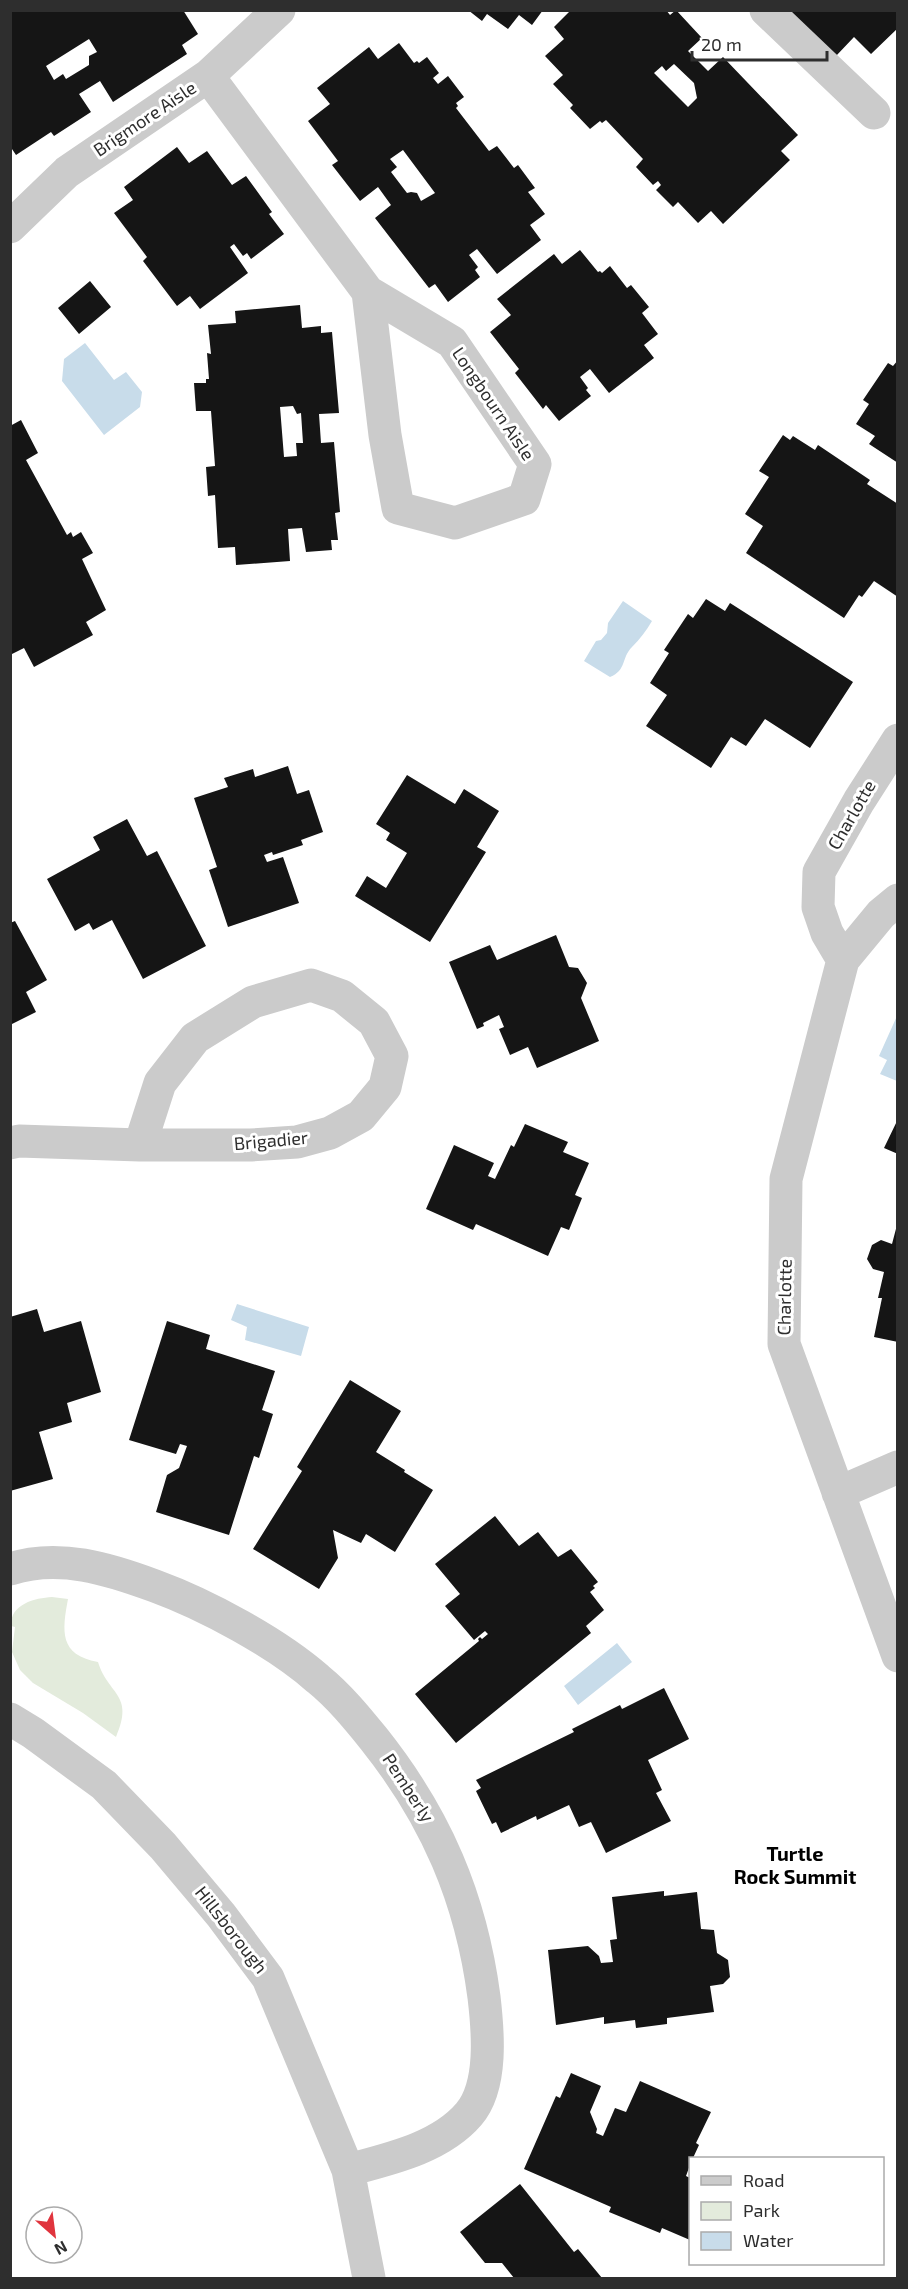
<svg xmlns="http://www.w3.org/2000/svg" width="908" height="2289" viewBox="0 0 908 2289" font-family="'Exo 2',sans-serif">
<style>
.green{fill:#e3ebdc}
.water{fill:#c8dcea}
.building{fill:#151515;fill-rule:evenodd}
.lines{fill:none;stroke-linecap:round;stroke-linejoin:round}
.street{stroke:#cbcbcb;stroke-width:33}
.labels{text-anchor:middle;stroke-width:6;stroke-linejoin:round;paint-order:stroke}
.street-label{font-size:18px;fill:#2e2e2e;stroke:#fff}
.neighbourhood-label{font-size:20px;font-weight:bold;fill:#000;stroke:#fff}
</style>
<rect width="100%" height="100%" fill="#fff"/>
<path class="green" d="M52,1597L68,1599C62,1631 59,1655 98,1662C108,1695 135,1694 116,1737L83,1713L33,1683L20,1670L12,1652L15,1627L11,1626C10,1604 35,1598 52,1597Z"/>
<path class="water" d="M85,343L114,380L126,372L142,392L140,407L104,435L62,381L64,359Z
M623,601L652,621C646,631 640,639 632,647C621,658 627,670 610,677L584,661L596,641L601,640L607,633L608,623Z
M897,1016L898,1081H897L880,1074L887,1060L879,1056Z
M237,1304L309,1327L301,1356L245,1340L247,1327L231,1320Z
M617,1643L632,1662L578,1705L564,1686Z"/>
<path class="building" d="M10,10H183L198,34L182,45L187,54L113,102L100,81L79,94L91,112L54,136L51,132L16,155L10,146ZM89,39L97,52L89,56V65L66,79L63,74L54,80L46,66Z
M468,10H543L532,25L519,15L508,29L487,14L482,21Z
M571,10H666L670,15L676,10L702,38L688,51L708,71L723,57L798,135L781,151L790,160L723,224L711,211L698,223L678,202L673,207L656,190L661,185L658,181L653,185L636,167L643,159L606,120L602,123L600,121L590,129L570,108L573,105L553,84L563,75L545,56L564,39L554,27ZM674,64L694,83L697,98L688,107L654,73L662,66L666,71Z
M782,10H898V28L871,54L854,37L836,56Z
M399,43L414,63L417,61L419,63L427,57L439,73L433,78L438,84L448,76L464,97L456,103L458,106L456,108L489,151L497,146L514,168L518,165L535,188L528,192L545,214L530,225L541,240L497,274L477,249L469,255L478,267L475,270L480,277L448,302L435,284L429,288L375,218L391,205L378,187L360,201L332,165L338,161L308,121L330,104L317,88L369,47L378,59ZM403,150L435,193L421,201L417,193L411,192L407,193L391,172L397,167L390,159Z
M177,147L189,163L207,151L232,185L246,176L272,212L269,214L284,234L251,259L247,253L243,256L234,244L230,247L248,273L200,309L190,296L177,306L143,261L147,257L114,213L133,200L124,187Z
M580,250L598,272L600,271L602,273L610,266L627,288L631,285L649,307L642,313L658,334L644,345L654,358L609,393L590,369L580,377L588,388L586,390L591,396L559,421L546,405L543,409L515,373L519,369L490,332L511,315L497,299L554,254L562,264Z
M90,281L111,307L79,334L58,308Z
M300,305L302,328L321,326V333L332,332L339,413L319,414L321,443L334,442L340,512L335,513L338,540H331L332,550L306,552L302,528L288,529L290,561L236,565L235,547L218,548L215,495L208,496L206,467L215,466L211,411H196L194,383H206V379H209L207,353L211,354L208,325L236,323L235,311ZM293,406L297,414L301,413L303,443H296L297,456L284,457L280,407Z
M898,360V463L869,444L875,436L856,424L869,404L863,400L888,363L893,366Z
M21,420L38,453L26,460L67,535L71,532L73,537L81,532L93,553L82,559L106,610L86,622L93,635L34,667L24,648L10,655V426Z
M783,435L790,440L793,436L815,450L818,445L870,480L867,484L898,504V597L874,581L862,597L859,595L844,618L746,553L763,526L745,514L769,477L759,471Z
M706,599L725,611L730,603L853,682L810,748L765,719L746,746L731,737L711,768L646,726L667,695L650,683L669,653L664,650L688,614L693,618Z
M288,766L297,794L309,790L323,832L301,840L303,845L273,855L272,852L264,855L267,862L283,857L299,903L228,927L209,870L217,867L194,798L228,787L224,778L253,769L255,777Z
M407,775L455,804L464,789L499,811L477,847L486,852L430,942L355,896L367,876L386,888L407,853L386,840L390,833L376,824Z
M127,819L147,856L157,851L206,946L143,979L112,920L93,930L89,923L75,931L47,879L100,850L93,837Z
M15,921L47,980L26,992L36,1012L12,1024L10,1021V923Z
M556,935L569,967L578,968L587,983L581,998L599,1041L537,1068L528,1047L510,1055L499,1029L504,1027L499,1015L483,1023L484,1026L477,1029L449,962L490,945L497,960Z
M898,1119V1154L884,1148Z
M525,1124L568,1142L563,1152L589,1163L575,1195L582,1198L569,1230L561,1227L548,1256L476,1224L473,1230L426,1209L454,1145L494,1163L488,1176L495,1179L511,1145L514,1147Z
M897,1225H898V1342L874,1337L882,1298H878L884,1272L873,1269L867,1259L872,1245L881,1240L892,1244Z
M37,1309L44,1332L81,1321L101,1392L67,1403L72,1422L39,1432L53,1479L10,1491V1317Z
M167,1321L210,1335L206,1349L275,1371L262,1410L273,1414L259,1458L254,1456L229,1535L156,1512L167,1475L179,1468L187,1446L180,1444L176,1454L129,1440Z
M350,1380L401,1411L376,1452L405,1470L404,1472L433,1490L395,1552L366,1534L361,1543L333,1530L338,1558L319,1589L253,1549L302,1471L297,1467Z
M495,1516L519,1546L538,1532L558,1557L571,1549L598,1582L593,1586L595,1588L590,1592L604,1610L586,1626L591,1633L456,1743L415,1694L479,1641L478,1639L480,1637L482,1639L488,1634L485,1631L474,1640L445,1606L460,1594L435,1564Z
M664,1688L689,1739L648,1760L662,1790L656,1793L671,1821L606,1853L591,1822L579,1827L569,1805L537,1820L536,1816L501,1833L496,1822L492,1824L476,1791L481,1788L476,1780L574,1732L572,1729L620,1705L622,1709Z
M664,1891V1896L697,1892L701,1929L714,1930L717,1953L728,1960L730,1977L723,1984L710,1986L714,2012L667,2018V2024L636,2028L635,2020L604,2024V2017L556,2025L548,1950L588,1946L599,1956L601,1963L613,1962L610,1940L617,1939L612,1897Z
M571,2073L601,2086L590,2112L597,2129L596,2133L603,2136L615,2108L626,2112L640,2081L711,2112L696,2143L699,2145L693,2158H690V2165L686,2176L690,2178V2240L662,2228L660,2233L609,2212L611,2207L524,2169L556,2096L560,2098Z
M520,2184L574,2252L578,2249L602,2278H514L502,2263H485L460,2232Z"/>
<g class="lines">
<path class="street" d="M766,10L874,113
M208,76L368,292L452,342L535,464L524,499L455,523L398,508L385,435L368,292
M10,227L67,172L208,76L279,10
M898,900L881,914L843,960L786,1179L784,1344L898,1656
M843,960L827,933L818,907L819,872L859,801L898,740
M10,1143L19,1141L140,1145H251L297,1142L330,1133L361,1116L385,1087L392,1056L374,1022L342,996L311,985L253,1002L195,1038L160,1083L140,1145
M838,1493L898,1467
M10,1569C59,1553 109,1569 155,1586C207,1605 277,1643 318,1679C339,1696 357,1718 374,1739C436,1817 471,1898 484,1997C488,2031 493,2086 469,2114C440,2148 389,2159 348,2170
M10,1719L33,1733L104,1785L163,1846L221,1915L268,1978L348,2170L369,2278"/>
</g>
<g class="labels">
<g class="street-label">
<text transform="translate(145 119) rotate(-34)" y="6">Brigmore Aisle</text>
<text transform="translate(493 404) rotate(56)" y="6">Longbourn Aisle</text>
<text transform="translate(852 815) rotate(-60)" y="6">Charlotte</text>
<text transform="translate(271 1141) rotate(-5)" y="6">Brigadier</text>
<text transform="translate(785 1297) rotate(-89)" y="6">Charlotte</text>
<text transform="translate(408 1788) rotate(57)" y="6">Pemberly</text>
<text transform="translate(231 1930) rotate(52)" y="6">Hillsborough</text>
</g>
<g class="neighbourhood-label">
<text x="795" y="1861">Turtle<tspan x="795" dy="23">Rock Summit</tspan></text>
</g>
</g>
<rect width="908" height="2289" fill="none" stroke="#2e2e2e" stroke-width="24"/>
<rect x="689" y="2157" width="195" height="108" fill="#ffffff" stroke="#ababab" stroke-width="1.5"/>
<rect x="701" y="2176" width="30" height="9" fill="#cbcbcb" stroke="#ababab" stroke-width="1.5"/>
<text x="743" y="2187" font-size="18" fill="#2e2e2e">Road</text>
<rect x="701" y="2202" width="30" height="18" fill="#e3ebdc" stroke="#ababab" stroke-width="1.5"/>
<text x="743" y="2217" font-size="18" fill="#2e2e2e">Park</text>
<rect x="701" y="2232" width="30" height="18" fill="#c8dcea" stroke="#ababab" stroke-width="1.5"/>
<text x="743" y="2247" font-size="18" fill="#2e2e2e">Water</text>
<g transform="translate(54 2235) rotate(152)"><circle r="28" fill="#ffffff" stroke="#ababab" stroke-width="1.5"/>
<path d="M0-4.5L10 22L0 15L-10 22Z" fill="#e0343d"/>
<text y="-9" font-size="16" font-weight="bold" text-anchor="middle" fill="#2e2e2e">N</text>
</g>
<path d="M692 51v9h135v-9" fill="none" stroke="#2e2e2e" stroke-width="3"/>
<text x="701" y="51" font-size="18" fill="#2e2e2e" stroke="#ffffff" stroke-width="4.5" paint-order="stroke">20 m</text>
</svg>
